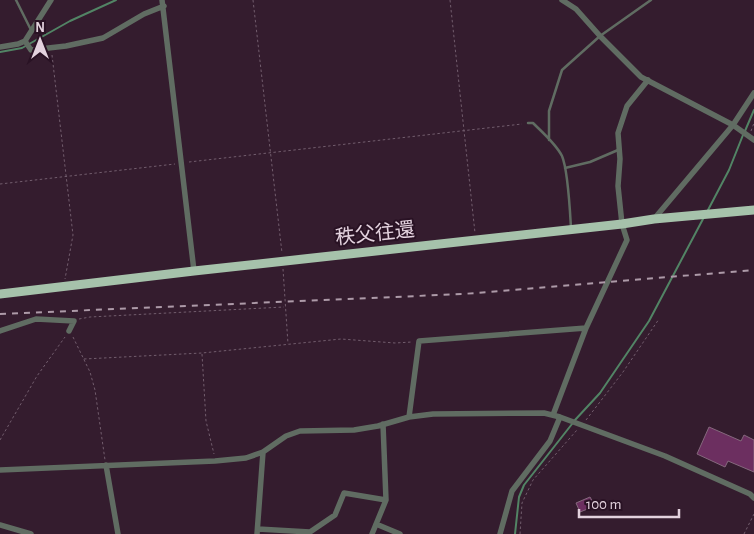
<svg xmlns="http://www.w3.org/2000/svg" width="754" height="534" viewBox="0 0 754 534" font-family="'Alegreya Sans','Noto Sans JP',sans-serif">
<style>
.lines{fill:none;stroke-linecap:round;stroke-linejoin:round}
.stream{stroke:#528465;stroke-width:2}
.building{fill:#6c2f60;stroke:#85687d}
.path{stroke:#725d6d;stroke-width:1;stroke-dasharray:2.5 2.5;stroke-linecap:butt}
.service{stroke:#606c62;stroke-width:2.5}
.minor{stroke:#606c62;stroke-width:5.5}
.trunk{stroke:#a6c2ab;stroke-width:9}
.rail{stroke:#ad9aa8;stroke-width:2;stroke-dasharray:6 6;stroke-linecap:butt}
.labels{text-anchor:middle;stroke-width:4;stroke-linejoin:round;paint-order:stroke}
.street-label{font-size:20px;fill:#e3d2de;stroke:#291224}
</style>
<rect width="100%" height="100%" fill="#341c2e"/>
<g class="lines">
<path class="stream" d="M0,52L22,48L70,21L116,0
M745,131L754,110
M708,210L729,170L743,135
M575,420L600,393L649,321L703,219
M515,534L519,497L524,485L572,424"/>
</g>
<path class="building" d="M709,427L741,441L744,435L754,440V472L728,461L725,467L697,454Z
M590,497L595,506L580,512L576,503Z"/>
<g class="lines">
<path class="path" d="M253,0L282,253
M450,0L475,233
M52,55L73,235L65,279
M751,131L754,123
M189,162L522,124
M0,184L175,164
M283,269L288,344
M79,319L90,317L284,307
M73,337L90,372L95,390L105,460
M202,354L206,421L214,454
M84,359L202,353L341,339L395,343L412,342
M586,420L623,372L659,319
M0,440L37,376L65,337
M520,534L522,503L533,480L577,430
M744,534L754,514"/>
<path class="service" d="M16,0L31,30
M528,123H533C543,133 556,144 562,156C568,170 570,211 571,228
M549,140V111L562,70L600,36L651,0
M565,168L590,162L618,150"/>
<path class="minor" d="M162,0L194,271
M562,0L576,9L600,36L641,77L733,125L754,140
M25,41L31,50L66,46L103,38L144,14L164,6
M0,47L18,44L25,41L51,0
M654,219L733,125L754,93
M0,331L36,319L74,321L69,331
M553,415L586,328L627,240L622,224L618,186L620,159L618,133L627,106L648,80
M409,417L419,341L586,328
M106,465L118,534
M0,470L215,461L246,458L263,452L286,436L300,431L354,430L378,426L409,417L433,414L544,413L560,417L665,456L750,494L754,498
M376,524L400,534
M0,525L31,534
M258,529L310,532L335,515L344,493L386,500
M257,534L263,452
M372,534L386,500L383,424
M500,534L512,491L550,441L560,417"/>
<path class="trunk" d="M0,294L194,271L622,224L654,219L754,210"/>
<path class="rail" d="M0,314L463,294L754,270"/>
</g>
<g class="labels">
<g class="street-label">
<text transform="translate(375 233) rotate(-6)" y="7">秩父往還</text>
</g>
</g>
<g transform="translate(40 40)" stroke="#291224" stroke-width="4" paint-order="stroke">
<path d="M0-4L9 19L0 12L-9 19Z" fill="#e3d2de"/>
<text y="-8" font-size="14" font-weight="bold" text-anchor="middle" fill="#e3d2de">N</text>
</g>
<path d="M579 509v8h100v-8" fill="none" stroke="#e3d2de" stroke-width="2.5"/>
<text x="586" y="509" font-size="15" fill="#e3d2de" stroke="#291224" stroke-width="4" paint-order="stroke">100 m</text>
</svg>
